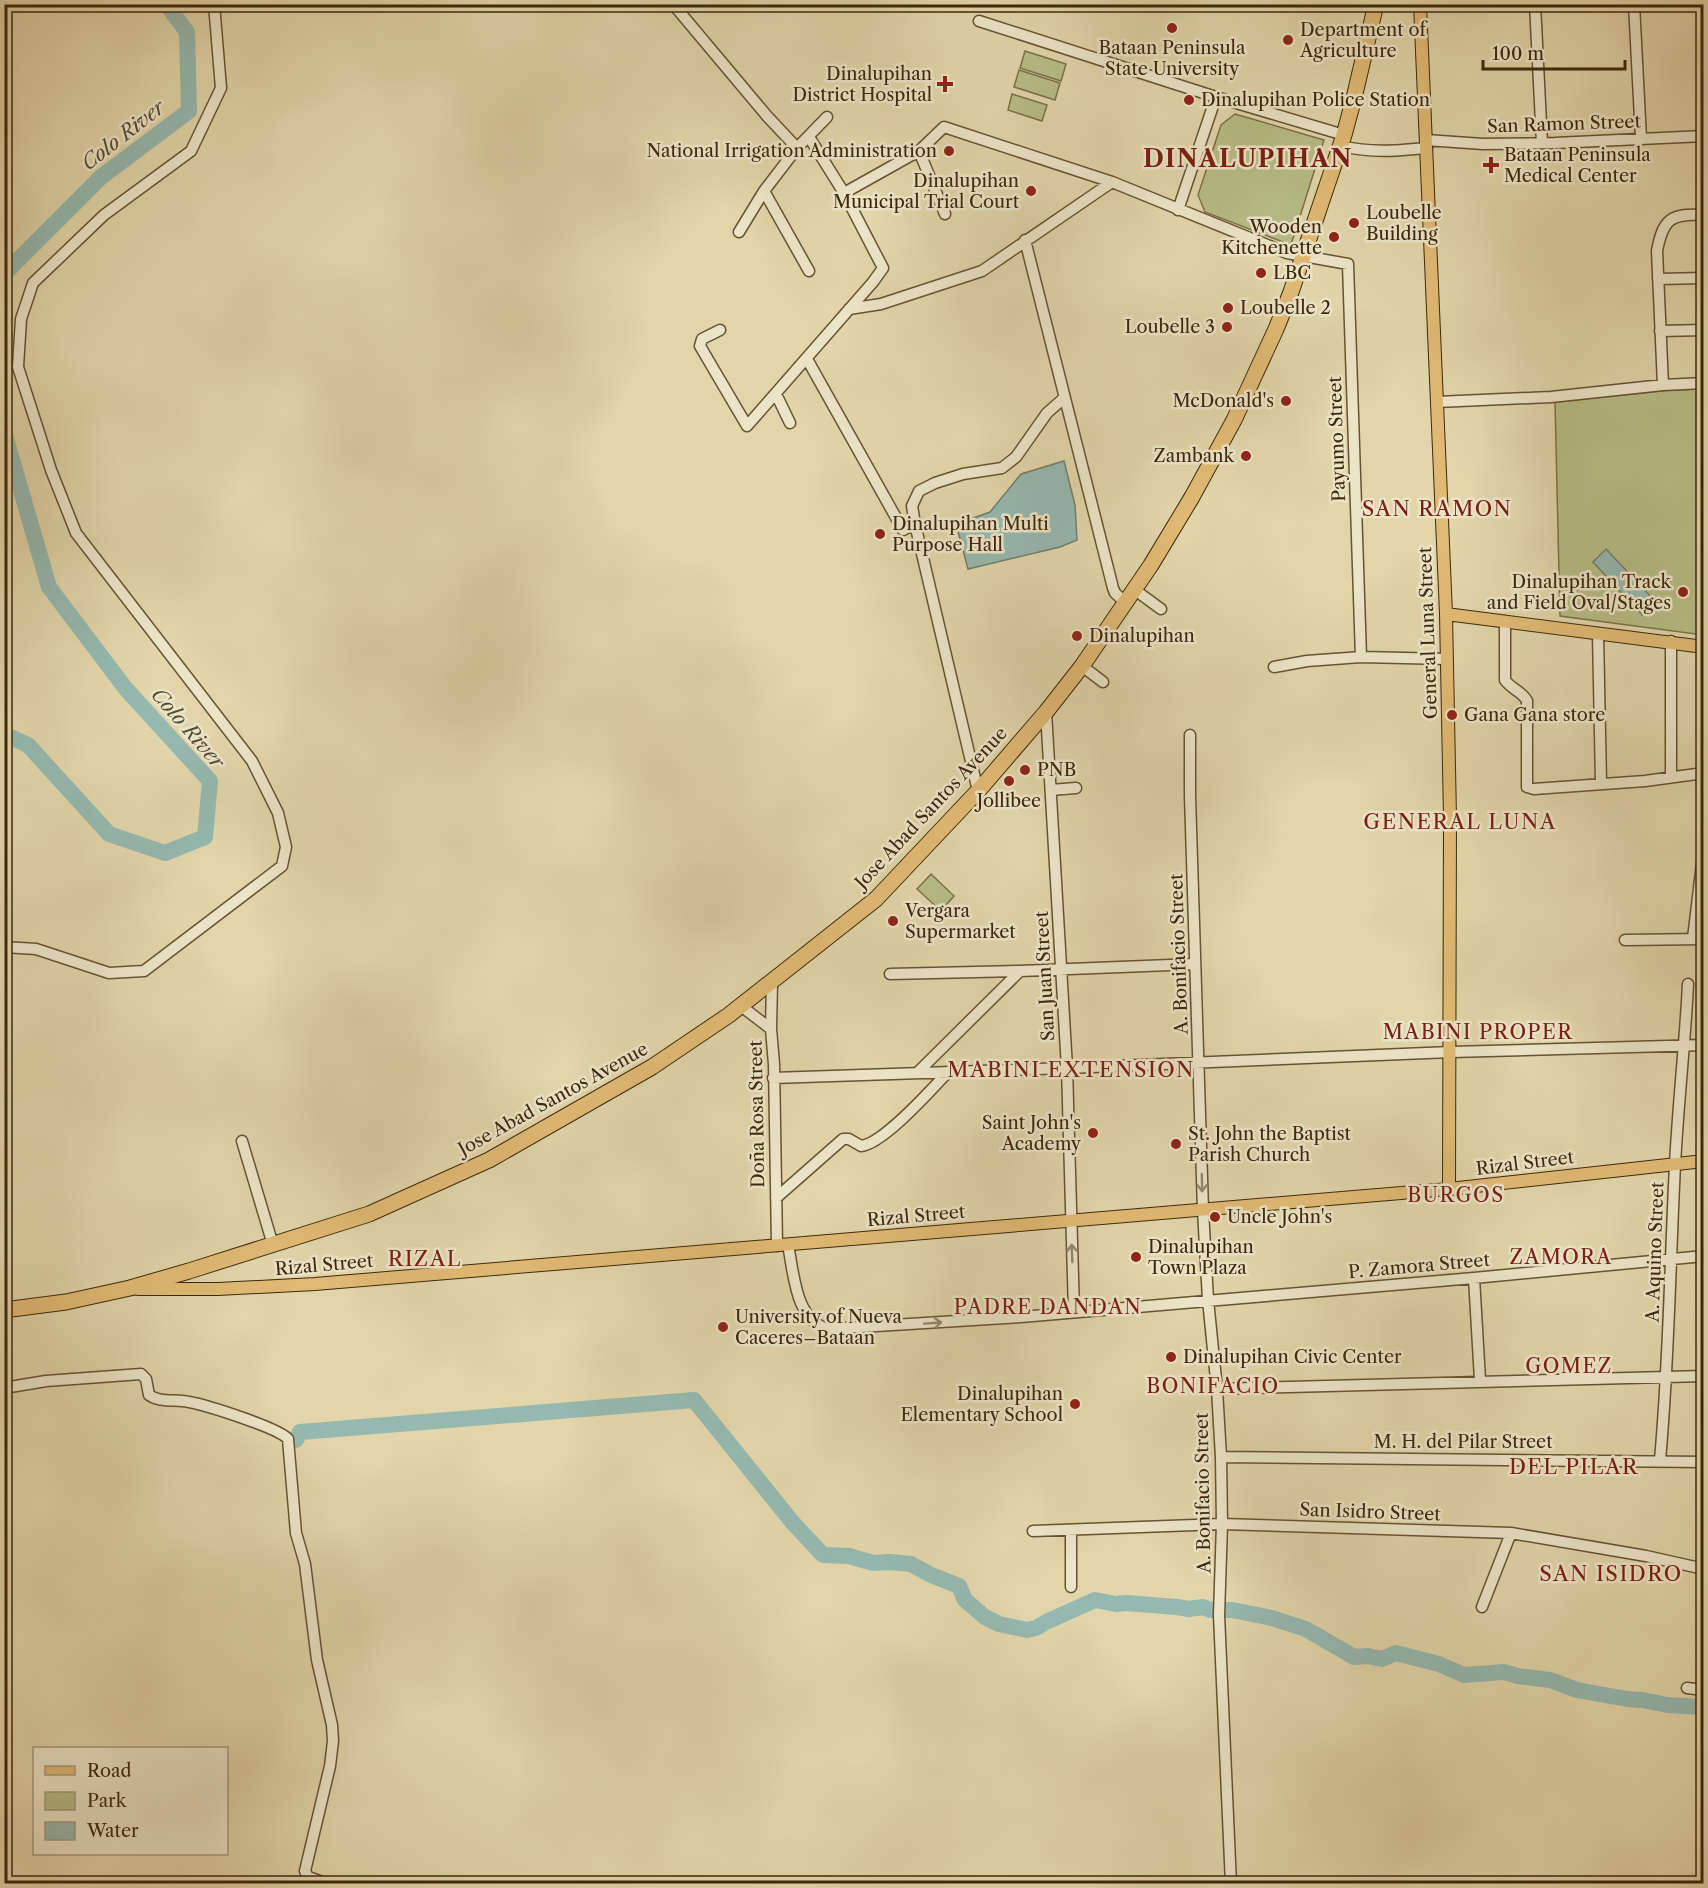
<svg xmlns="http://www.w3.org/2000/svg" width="1708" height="1888" viewBox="0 0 1708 1888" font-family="'Libre Caslon Text',serif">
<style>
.green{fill:#b6bc85;stroke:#7a7248;stroke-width:1.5}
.water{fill:#95b8af;stroke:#727e6e;stroke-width:1.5}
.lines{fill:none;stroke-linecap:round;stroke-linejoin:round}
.river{stroke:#95b8af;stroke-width:16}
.minor-casing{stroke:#665333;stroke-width:13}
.major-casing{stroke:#3d280c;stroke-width:14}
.highway-casing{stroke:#3d280c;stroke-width:17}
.minor{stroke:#ece4c7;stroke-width:10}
.major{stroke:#e0ba74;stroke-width:12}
.highway{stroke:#e0ba74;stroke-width:15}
.oneway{stroke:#94866a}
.poi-dot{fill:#8f2418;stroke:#ece4c7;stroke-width:2}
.labels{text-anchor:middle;stroke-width:5;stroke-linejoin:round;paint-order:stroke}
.poi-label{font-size:18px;fill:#3d280c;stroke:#ece4c7;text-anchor:start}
.street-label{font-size:18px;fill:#3d280c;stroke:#ece4c7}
.water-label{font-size:20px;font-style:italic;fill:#534c35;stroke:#ece4c7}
.neighbourhood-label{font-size:20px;letter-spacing:1.5px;fill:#7a1f14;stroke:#ece4c7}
.quarter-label{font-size:21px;letter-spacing:1.5px;fill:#7a1f14;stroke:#ece4c7}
.district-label{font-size:24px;font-weight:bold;letter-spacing:1.5px;fill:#7a1f14;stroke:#ece4c7}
</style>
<rect width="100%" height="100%" fill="#e1d5a9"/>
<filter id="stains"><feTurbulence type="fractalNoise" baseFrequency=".00333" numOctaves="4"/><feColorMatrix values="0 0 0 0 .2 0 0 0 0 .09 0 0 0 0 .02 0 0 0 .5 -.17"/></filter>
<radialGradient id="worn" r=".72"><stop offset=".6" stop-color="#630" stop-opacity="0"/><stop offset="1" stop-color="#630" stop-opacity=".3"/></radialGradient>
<path class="green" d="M1025,51L1066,64L1061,81L1020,68Z
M1019,70L1060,83L1055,100L1014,87Z
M1012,94L1047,105L1042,121L1008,110Z
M1235,114L1324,140L1291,245L1205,212L1198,195L1221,125Z
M1703,389V635L1560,616L1555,402L1670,390Z
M931,874L954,896L941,911L917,889Z"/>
<path class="water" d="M1064,461L1075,505L1077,540L1060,547L968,569L956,524L990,512L1021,474Z
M1606,549L1656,602L1642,615L1593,562Z"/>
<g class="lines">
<path class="river" d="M4,274L101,177L189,111L187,32L166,4
M4,432L49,587L126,689L210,781L205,837L165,853L109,834L28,745L4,734
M296,1440L300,1432L313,1431L694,1400L793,1523L823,1555L849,1556L873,1563L890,1562L911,1564L931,1575L959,1586L965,1600L985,1617L999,1624L1027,1630L1036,1628L1046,1622L1095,1600L1116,1604L1126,1603L1177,1607L1189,1609L1203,1607L1210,1610H1232L1272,1618L1306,1629L1354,1657L1368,1656L1382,1659L1396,1653L1439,1664L1464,1675L1504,1672L1518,1676L1550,1680L1577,1690L1627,1699L1642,1700L1668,1705L1704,1707"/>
<g class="minor-casing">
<path id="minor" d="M673,4L767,116L797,148
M1535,4L1542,143
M1634,4L1641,138
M979,21L1216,97L1344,135
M1426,140L1483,144L1555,143L1704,136
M1340,146C1373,153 1393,151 1427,148
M919,151L945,214
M764,191L809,271
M844,193L919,151L944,127L1112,182L1287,253L1348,264L1361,657
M1178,210L1216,97
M739,232L764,191L797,148L827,117
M1025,240L1113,588L1115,593L1126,603
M1658,279L1704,278
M849,309L881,304L982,271L1112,182
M720,330L702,339L700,346L747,426L873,282L883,268L844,193L809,137
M1660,331L1704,330
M807,359L903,530L915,524L978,791
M1663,385L1657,251C1663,219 1671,213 1704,215
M776,394L790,423
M1437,402L1551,397L1663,385L1704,383
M915,524L912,506L919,491L935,483L963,474L1002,468L1016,457L1047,413L1064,398
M1135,590L1161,609
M1505,621V680C1511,689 1523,692 1527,701V787L1534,789L1645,781L1704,773
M1598,633L1601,783
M1082,666L1103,682
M1274,667L1307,661L1361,657L1447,659
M1046,712L1067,1068L1074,1312
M1190,735V796L1203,1210L1208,1300L1217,1389L1221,1457L1222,1524L1219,1615L1231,1884
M1671,777V641
M1051,790L1076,788
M1693,938L1704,847
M1625,940L1704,939
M4,947L36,949L109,973L144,971L282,866L286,847L278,813L252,761L76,533L51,470L18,367L21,319L33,283L104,215L191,151L221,88L214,4
M890,974L1020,971L1195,964
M772,981L771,1029L774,1064L777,1246
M741,1006L771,1029
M917,1073L1020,971
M773,1078L1067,1068L1451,1052L1704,1045
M242,1141L273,1245
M776,1198L843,1139H849L861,1146C883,1144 931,1090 948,1072
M788,1245C794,1274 795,1320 828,1329L1021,1317L1474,1278L1704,1256
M1474,1278L1480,1380
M4,1388L46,1381L141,1374L146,1379L149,1395C160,1403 175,1399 189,1402C206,1405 279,1428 288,1439L296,1533L305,1564L317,1660L332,1725L333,1741L330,1766L305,1871L308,1877L328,1884
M1217,1389L1704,1376
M1221,1457L1704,1462
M1660,1460C1669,1362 1670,1264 1675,1165C1678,1105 1685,1044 1688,984
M1033,1531L1222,1524L1511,1533L1646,1556L1704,1569
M1071,1587V1530
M1482,1607L1511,1533
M1687,1688L1704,1690"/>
</g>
<g class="major-casing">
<path id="major" d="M1420,4L1446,614L1450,818L1449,1189
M1446,614L1704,647
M138,1289H218L315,1284L1449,1189L1704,1161"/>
</g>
<g class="highway-casing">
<path id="highway" d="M4,1310L66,1302L130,1288L189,1271L369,1214L489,1160L652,1067L729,1015L876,899L978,791L1046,712L1082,666L1151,565L1192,497L1234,420L1276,329L1291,292L1344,135L1354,98L1376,4"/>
</g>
<use href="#minor" class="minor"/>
<use href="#major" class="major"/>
<use href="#highway" class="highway"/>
</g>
<defs><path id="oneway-shaft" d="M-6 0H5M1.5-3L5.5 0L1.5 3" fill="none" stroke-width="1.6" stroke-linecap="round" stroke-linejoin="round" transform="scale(1.5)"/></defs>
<g class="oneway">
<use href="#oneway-shaft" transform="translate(1202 1183) rotate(89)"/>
<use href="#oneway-shaft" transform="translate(1072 1253) rotate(-92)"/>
<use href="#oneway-shaft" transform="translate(933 1323) rotate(-4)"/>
</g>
<g class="poi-dot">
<circle cx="1172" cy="28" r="6"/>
<circle cx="1288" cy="40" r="6"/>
<path d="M942 75h6v6h6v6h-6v6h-6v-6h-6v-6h6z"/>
<circle cx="1189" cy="100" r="6"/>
<circle cx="949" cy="151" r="6"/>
<path d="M1488 156h6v6h6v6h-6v6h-6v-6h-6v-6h6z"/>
<circle cx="1031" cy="191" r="6"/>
<circle cx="1354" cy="223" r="6"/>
<circle cx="1334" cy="237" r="6"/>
<circle cx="1261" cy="273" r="6"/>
<circle cx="1228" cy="308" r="6"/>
<circle cx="1227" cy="327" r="6"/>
<circle cx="1286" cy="401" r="6"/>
<circle cx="1246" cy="456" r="6"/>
<circle cx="880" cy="534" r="6"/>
<circle cx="1683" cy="592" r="6"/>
<circle cx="1077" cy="636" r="6"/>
<circle cx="1452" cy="715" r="6"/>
<circle cx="1025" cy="770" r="6"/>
<circle cx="1009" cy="781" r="6"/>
<circle cx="893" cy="921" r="6"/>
<circle cx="1093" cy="1133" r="6"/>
<circle cx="1176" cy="1144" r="6"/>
<circle cx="1215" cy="1217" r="6"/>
<circle cx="1136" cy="1257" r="6"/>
<circle cx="723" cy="1327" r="6"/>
<circle cx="1171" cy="1357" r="6"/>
<circle cx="1075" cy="1404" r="6"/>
</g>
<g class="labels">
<g class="poi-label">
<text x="1300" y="36">Department of<tspan x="1300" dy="21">Agriculture</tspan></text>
<text x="1172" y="54" text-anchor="middle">Bataan Peninsula<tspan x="1172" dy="21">State University</tspan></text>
<text x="932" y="80" text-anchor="end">Dinalupihan<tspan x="932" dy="21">District Hospital</tspan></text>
<text x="1201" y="106">Dinalupihan Police Station</text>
<text x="937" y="157" text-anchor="end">National Irrigation Administration</text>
<text x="1504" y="161">Bataan Peninsula<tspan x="1504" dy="21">Medical Center</tspan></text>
<text x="1019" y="187" text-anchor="end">Dinalupihan<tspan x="1019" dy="21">Municipal Trial Court</tspan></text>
<text x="1366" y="219">Loubelle<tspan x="1366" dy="21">Building</tspan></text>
<text x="1322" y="233" text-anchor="end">Wooden<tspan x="1322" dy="21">Kitchenette</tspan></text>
<text x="1273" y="279">LBC</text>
<text x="1240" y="314">Loubelle 2</text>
<text x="1215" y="333" text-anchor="end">Loubelle 3</text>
<text x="1274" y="407" text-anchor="end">McDonald's</text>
<text x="1234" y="462" text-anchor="end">Zambank</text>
<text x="892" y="530">Dinalupihan Multi<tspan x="892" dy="21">Purpose Hall</tspan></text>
<text x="1671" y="588" text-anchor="end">Dinalupihan Track<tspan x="1671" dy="21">and Field Oval/Stages</tspan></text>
<text x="1089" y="642">Dinalupihan</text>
<text x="1464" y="721">Gana Gana store</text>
<text x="1037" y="776">PNB</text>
<text x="1009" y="807" text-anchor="middle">Jollibee</text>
<text x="905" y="917">Vergara<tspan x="905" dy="21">Supermarket</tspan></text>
<text x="1081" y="1129" text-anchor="end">Saint John's<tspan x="1081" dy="21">Academy</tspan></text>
<text x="1188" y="1140">St. John the Baptist<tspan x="1188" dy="21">Parish Church</tspan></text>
<text x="1227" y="1223">Uncle John's</text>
<text x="1148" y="1253">Dinalupihan<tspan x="1148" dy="21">Town Plaza</tspan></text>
<text x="735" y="1323">University of Nueva<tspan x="735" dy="21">Caceres–Bataan</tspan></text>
<text x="1183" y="1363">Dinalupihan Civic Center</text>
<text x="1063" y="1400" text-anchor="end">Dinalupihan<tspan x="1063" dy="21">Elementary School</tspan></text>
</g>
<g class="street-label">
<text transform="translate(1564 124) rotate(-2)" y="6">San Ramon Street</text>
<text transform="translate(1337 439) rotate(-92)" y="6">Payumo Street</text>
<text transform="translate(1428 633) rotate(-92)" y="6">General Luna Street</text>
<text transform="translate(931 808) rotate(-47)" y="6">Jose Abad Santos Avenue</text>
<text transform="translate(1179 954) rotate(-92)" y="6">A. Bonifacio Street</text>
<text transform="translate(1045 976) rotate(-93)" y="6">San Juan Street</text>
<text transform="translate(553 1099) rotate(-29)" y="6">Jose Abad Santos Avenue</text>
<text transform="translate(757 1114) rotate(-91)" y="6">Doña Rosa Street</text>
<text transform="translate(1525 1163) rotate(-7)" y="6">Rizal Street</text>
<text transform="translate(916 1216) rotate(-5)" y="6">Rizal Street</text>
<text transform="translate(1655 1252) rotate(-88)" y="6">A. Aquino Street</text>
<text transform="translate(324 1265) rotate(-5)" y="6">Rizal Street</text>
<text transform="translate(1419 1266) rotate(-5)" y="6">P. Zamora Street</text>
<text x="1463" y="1448">M. H. del Pilar Street</text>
<text transform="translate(1203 1493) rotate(-91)" y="6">A. Bonifacio Street</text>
<text transform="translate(1370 1512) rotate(2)" y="6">San Isidro Street</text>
</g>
<g class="water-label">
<text transform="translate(123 135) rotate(-38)" y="7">Colo River</text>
<text transform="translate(188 728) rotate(49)" y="7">Colo River</text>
</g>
<g class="neighbourhood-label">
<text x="1478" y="1039">MABINI PROPER</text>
<text x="1456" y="1202">BURGOS</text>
<text x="1561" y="1264">ZAMORA</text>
<text x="1048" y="1314">PADRE DANDAN</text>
<text x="1569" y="1373">GOMEZ</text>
<text x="1213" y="1393">BONIFACIO</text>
</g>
<g class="quarter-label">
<text x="1437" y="516">SAN RAMON</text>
<text x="1460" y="829">GENERAL LUNA</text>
<text x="1071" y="1077">MABINI EXTENSION</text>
<text x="425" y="1266">RIZAL</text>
<text x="1574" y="1474">DEL PILAR</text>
<text x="1611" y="1581">SAN ISIDRO</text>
</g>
<g class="district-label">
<text x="1248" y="167">DINALUPIHAN</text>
</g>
</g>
<rect width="1708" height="1888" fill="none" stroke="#e1d5a9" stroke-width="24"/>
<rect x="6" y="6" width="1696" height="1876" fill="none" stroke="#3d280c" stroke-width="3"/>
<rect x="12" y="12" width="1684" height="1864" fill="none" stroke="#3d280c" stroke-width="1.5"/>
<rect x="33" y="1747" width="195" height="108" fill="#ece4c7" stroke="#a6997c" stroke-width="1.5"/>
<rect x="45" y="1766" width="30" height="9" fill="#e0ba74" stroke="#a6997c" stroke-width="1.5"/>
<text x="87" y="1777" font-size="18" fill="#3d280c">Road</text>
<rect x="45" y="1792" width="30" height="18" fill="#b6bc85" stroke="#a6997c" stroke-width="1.5"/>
<text x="87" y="1807" font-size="18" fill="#3d280c">Park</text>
<rect x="45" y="1822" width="30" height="18" fill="#95b8af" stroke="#a6997c" stroke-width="1.5"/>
<text x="87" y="1837" font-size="18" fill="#3d280c">Water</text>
<path d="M1483 60v9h142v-9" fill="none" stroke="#3d280c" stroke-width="3"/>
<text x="1492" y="60" font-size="18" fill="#3d280c" stroke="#ece4c7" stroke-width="4.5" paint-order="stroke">100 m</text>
<rect width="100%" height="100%" filter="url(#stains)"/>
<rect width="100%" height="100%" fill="url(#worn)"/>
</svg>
